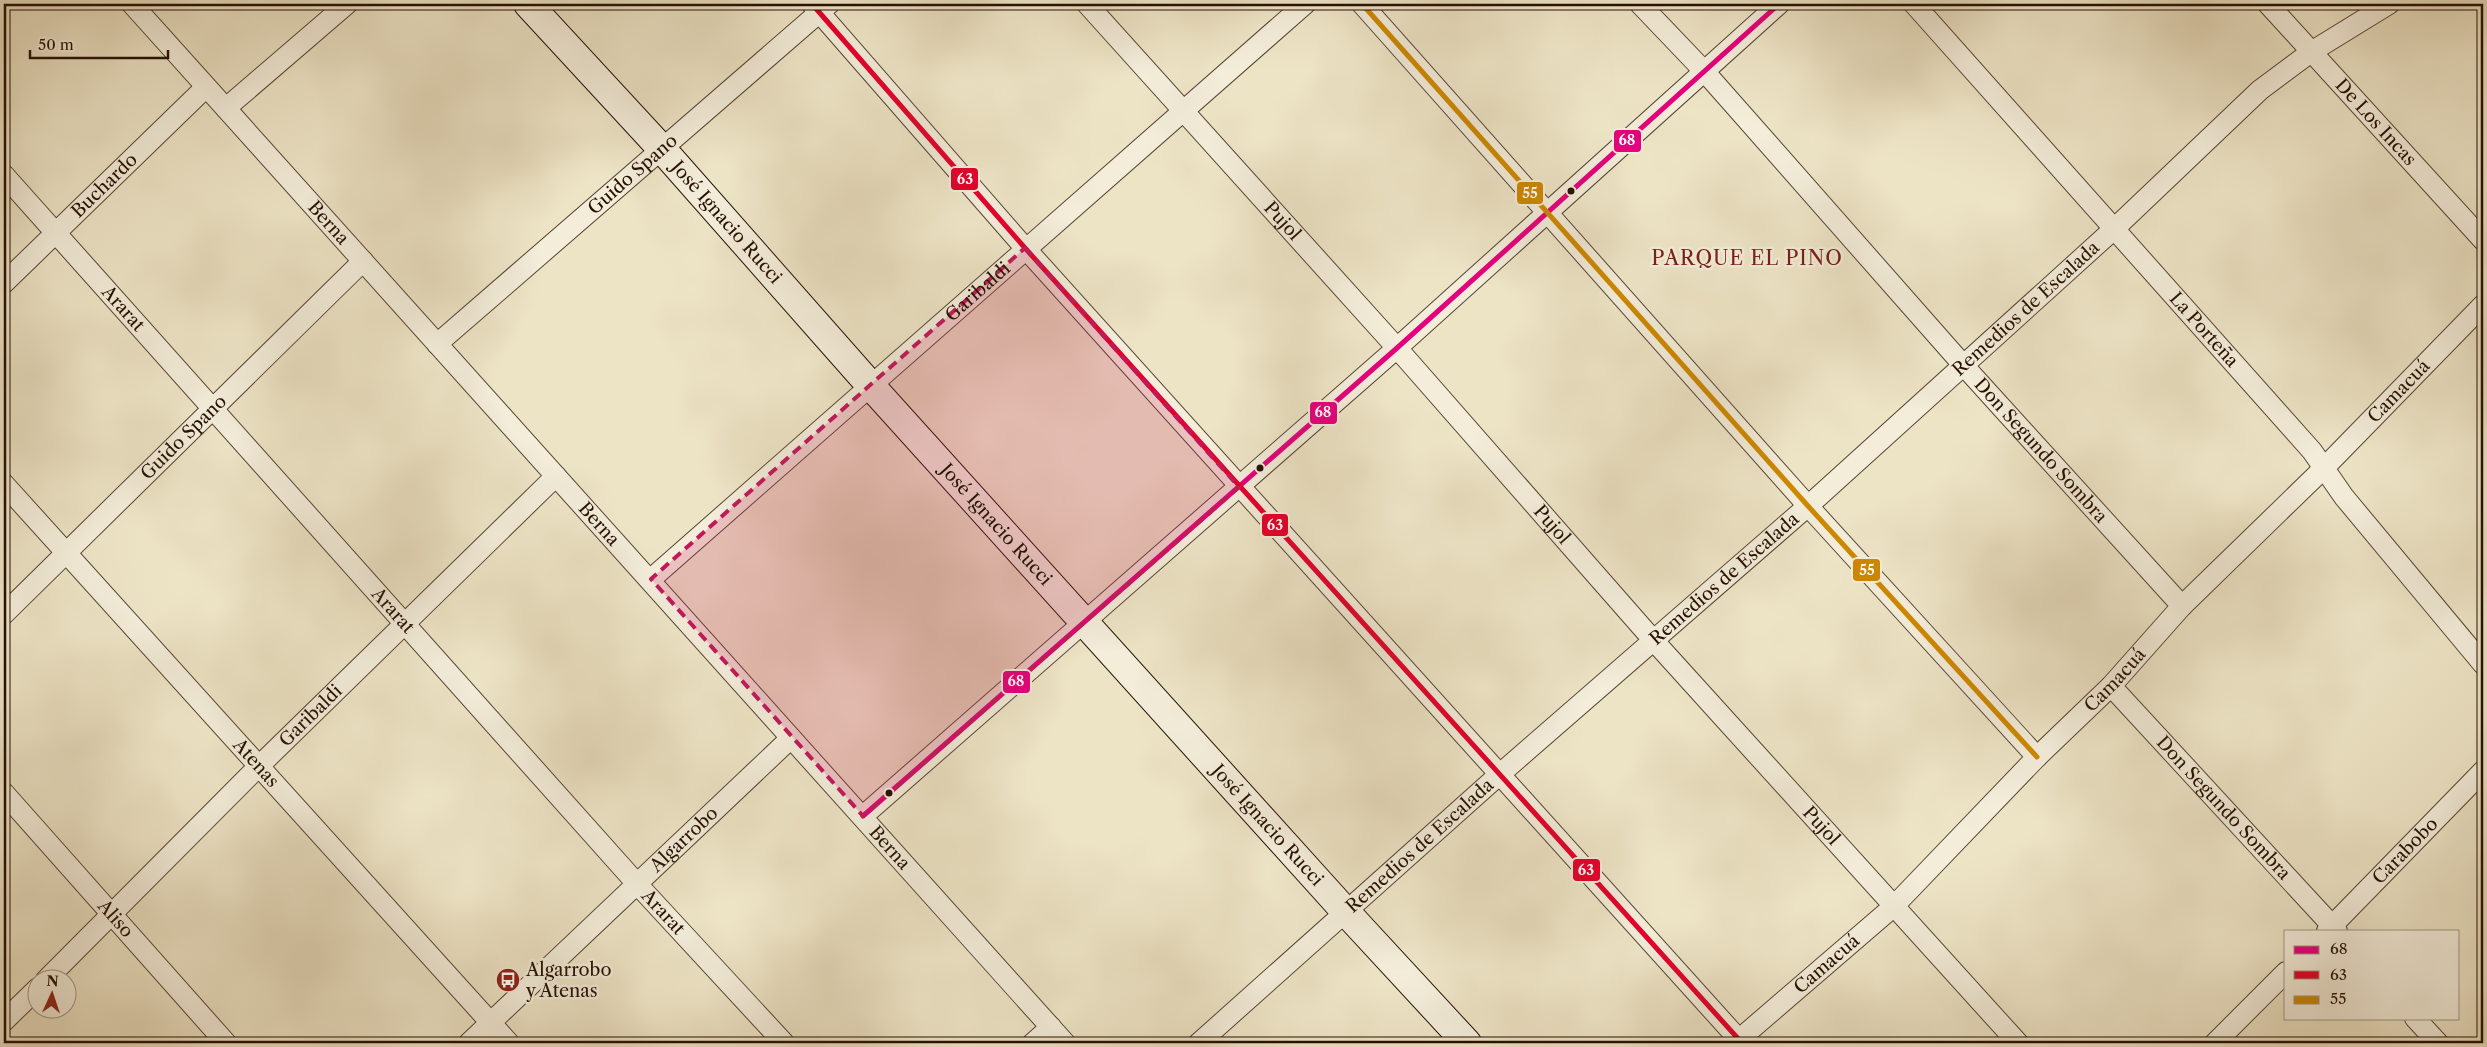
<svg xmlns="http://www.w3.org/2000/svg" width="2487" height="1047" viewBox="0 0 2487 1047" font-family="'Libre Caslon Text',serif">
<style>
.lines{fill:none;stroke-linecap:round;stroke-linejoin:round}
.street-casing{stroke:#574533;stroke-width:22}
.secondary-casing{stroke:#251002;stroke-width:30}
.street{stroke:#f3edda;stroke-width:20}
.secondary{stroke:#f3edda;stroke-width:28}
.bus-1-casing{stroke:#f3edda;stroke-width:9}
.bus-2-casing{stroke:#f3edda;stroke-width:9}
.bus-3-casing{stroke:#f3edda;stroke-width:9}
.bus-1{stroke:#e5007d;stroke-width:5}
.bus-2{stroke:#e4002b;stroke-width:5}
.bus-3{stroke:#cd8800;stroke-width:5}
.marked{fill:#c2185b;fill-opacity:0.2;stroke:#c2185b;stroke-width:4;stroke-dasharray:10 6;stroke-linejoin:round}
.bus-dot{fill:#251002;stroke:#f3edda;stroke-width:2}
.labels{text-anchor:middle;stroke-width:5;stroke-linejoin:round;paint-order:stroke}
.street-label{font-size:18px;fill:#251002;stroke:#f3edda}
.poi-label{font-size:18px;fill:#251002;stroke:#f3edda;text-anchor:start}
.quarter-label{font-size:20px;letter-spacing:1px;fill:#7a1f14;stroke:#f3edda}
.line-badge{stroke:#f3edda;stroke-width:2}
.badge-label{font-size:14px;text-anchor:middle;font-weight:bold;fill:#fff}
</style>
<rect width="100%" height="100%" fill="#ede4c6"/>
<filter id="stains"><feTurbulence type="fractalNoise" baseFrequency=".004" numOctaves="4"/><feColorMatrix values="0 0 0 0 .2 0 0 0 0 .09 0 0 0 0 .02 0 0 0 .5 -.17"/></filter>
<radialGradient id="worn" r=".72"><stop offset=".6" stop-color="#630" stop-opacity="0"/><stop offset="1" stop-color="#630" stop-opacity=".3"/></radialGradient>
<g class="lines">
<g class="street-casing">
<g id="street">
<path id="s1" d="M132,4L1065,1043"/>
<path d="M812,4L1025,248L1742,1043"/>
<path id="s2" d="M1087,4L1397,348L1654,641L2018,1043"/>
<path d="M1362,4L1808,506L2037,757"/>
<path id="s3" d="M1640,4L1704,71L1964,366L2182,606"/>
<path id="s4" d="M1914,4L2312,451L2344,497L2483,664"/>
<path id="s5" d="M2268,4L2483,240"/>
<path d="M226,108L347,4"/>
<path id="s6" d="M4,175L638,885L784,1043"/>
<path id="s7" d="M4,283L206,87"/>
<path id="s8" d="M437,344L829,4"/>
<path id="s9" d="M4,484L509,1043"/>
<path id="s10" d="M651,579L1305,4"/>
<path id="s11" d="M4,614L363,261"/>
<path id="s12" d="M2111,686L2337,931"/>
<path id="s13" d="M4,793L226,1043"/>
<path d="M863,816L1397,348L1779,4"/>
<path id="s14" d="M2327,931L2483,771"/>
<path id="s15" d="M46,980L258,767L556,476"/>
<path d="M2415,1018L2438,1043"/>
<path d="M4,1021L38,988"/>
<path id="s16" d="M469,1043L791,738"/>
<path d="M1033,1043L1051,1027"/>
<path id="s17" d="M1199,1043L1500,774L1808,506L2114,229L2260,90L2311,52L2389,4"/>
<path id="s18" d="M1735,1043L1893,907L2037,757L2111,686L2182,606L2324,468L2483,305"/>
<path d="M2215,1043L2286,972"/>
</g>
</g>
<g class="secondary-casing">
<g id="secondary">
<path id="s19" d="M528,4L661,148L871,386L1345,911L1467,1043"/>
</g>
</g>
<use href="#street" class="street"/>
<use href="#secondary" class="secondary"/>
<g class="bus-1-casing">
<path id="bus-1" d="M863,816L1397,348L1779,4"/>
</g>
<g class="bus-2-casing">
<path id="bus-2" d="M812,4L1025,248L1742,1043"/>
</g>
<g class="bus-3-casing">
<path id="bus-3" d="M1362,4L1808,506L2037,757"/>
</g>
<use href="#bus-1" class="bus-1"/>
<use href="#bus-2" class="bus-2"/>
<use href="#bus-3" class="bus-3"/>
</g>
<path class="marked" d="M1025,248L1239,487L863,816L651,579Z"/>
<defs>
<g id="bus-disc" transform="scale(1.25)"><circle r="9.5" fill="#8f2418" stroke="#f3edda"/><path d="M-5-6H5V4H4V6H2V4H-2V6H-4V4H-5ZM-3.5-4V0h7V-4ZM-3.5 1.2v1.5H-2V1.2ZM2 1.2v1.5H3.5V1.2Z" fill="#fff"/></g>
</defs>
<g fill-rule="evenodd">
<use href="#bus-disc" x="508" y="980"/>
</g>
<g class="bus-dot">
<circle cx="1571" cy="191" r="4.5"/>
<circle cx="1260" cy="468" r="4.5"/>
<circle cx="889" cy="793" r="4.5"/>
</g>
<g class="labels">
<g class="street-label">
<text dy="6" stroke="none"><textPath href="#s5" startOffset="160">De Los Incas</textPath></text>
<text dy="6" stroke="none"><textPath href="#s8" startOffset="259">Guido Spano</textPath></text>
<text dy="6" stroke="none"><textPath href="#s7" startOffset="140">Buchardo</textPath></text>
<text dy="6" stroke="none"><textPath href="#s1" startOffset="294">Berna</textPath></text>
<text dy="6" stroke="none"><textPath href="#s19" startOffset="295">José Ignacio Rucci</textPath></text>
<text dy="6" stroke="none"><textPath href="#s2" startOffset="292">Pujol</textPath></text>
<text dy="6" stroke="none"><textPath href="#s10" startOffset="435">Garibaldi</textPath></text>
<text dy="6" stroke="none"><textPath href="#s6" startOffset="179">Ararat</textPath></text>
<text dy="6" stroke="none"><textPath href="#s17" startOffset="1106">Remedios de Escalada</textPath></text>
<text dy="6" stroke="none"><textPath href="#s4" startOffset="436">La Porteña</textPath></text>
<text dy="6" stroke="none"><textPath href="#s18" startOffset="931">Camacuá</textPath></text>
<text dy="6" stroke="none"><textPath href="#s11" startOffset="252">Guido Spano</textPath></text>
<text dy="6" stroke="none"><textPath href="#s3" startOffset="600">Don Segundo Sombra</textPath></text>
<text dy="6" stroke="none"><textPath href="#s1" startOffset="699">Berna</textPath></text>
<text dy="6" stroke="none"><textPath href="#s19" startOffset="700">José Ignacio Rucci</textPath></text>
<text dy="6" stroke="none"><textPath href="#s2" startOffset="698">Pujol</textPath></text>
<text dy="6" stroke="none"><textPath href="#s17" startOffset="701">Remedios de Escalada</textPath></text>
<text dy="6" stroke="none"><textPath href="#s6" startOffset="584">Ararat</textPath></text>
<text dy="6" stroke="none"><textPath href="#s18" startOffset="526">Camacuá</textPath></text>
<text dy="6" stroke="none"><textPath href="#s15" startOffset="374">Garibaldi</textPath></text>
<text dy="6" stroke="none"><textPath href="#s9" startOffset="376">Atenas</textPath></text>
<text dy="6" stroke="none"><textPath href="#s12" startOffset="166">Don Segundo Sombra</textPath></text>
<text dy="6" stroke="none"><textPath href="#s19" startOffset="1105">José Ignacio Rucci</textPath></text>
<text dy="6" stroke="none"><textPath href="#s2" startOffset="1102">Pujol</textPath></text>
<text dy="6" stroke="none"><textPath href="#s16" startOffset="296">Algarrobo</textPath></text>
<text dy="6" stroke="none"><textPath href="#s17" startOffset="296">Remedios de Escalada</textPath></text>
<text dy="6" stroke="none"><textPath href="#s1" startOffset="1134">Berna</textPath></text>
<text dy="6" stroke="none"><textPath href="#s14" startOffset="112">Carabobo</textPath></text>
<text dy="6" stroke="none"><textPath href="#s6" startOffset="989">Ararat</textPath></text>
<text dy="6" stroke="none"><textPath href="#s13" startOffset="168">Aliso</textPath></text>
<text dy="6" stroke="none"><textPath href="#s18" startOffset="121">Camacuá</textPath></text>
</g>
<g class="poi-label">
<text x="526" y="976">Algarrobo<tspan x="526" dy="21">y Atenas</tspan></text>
</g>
<g class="quarter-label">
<text x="1747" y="265">PARQUE EL PINO</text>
</g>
</g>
<g class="line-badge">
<rect x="1613" y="129" width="29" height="24" rx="5" fill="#e5007d"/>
<rect x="950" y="167" width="29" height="24" rx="5" fill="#e4002b"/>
<rect x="1516" y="181" width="28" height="24" rx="5" fill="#cd8800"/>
<rect x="1309" y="401" width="29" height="24" rx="5" fill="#e5007d"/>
<rect x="1261" y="513" width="28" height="24" rx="5" fill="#e4002b"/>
<rect x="1852" y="558" width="29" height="24" rx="5" fill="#cd8800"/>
<rect x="1002" y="670" width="29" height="24" rx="5" fill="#e5007d"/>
<rect x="1572" y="858" width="29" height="24" rx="5" fill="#e4002b"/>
</g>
<g class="badge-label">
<text x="1627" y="145">68</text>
<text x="965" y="184">63</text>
<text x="1530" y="198">55</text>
<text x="1323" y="417">68</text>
<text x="1275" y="530">63</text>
<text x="1867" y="575">55</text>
<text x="1016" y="686">68</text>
<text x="1586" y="875">63</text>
</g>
<rect width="2487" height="1047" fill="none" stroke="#ede4c6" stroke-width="20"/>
<rect x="5" y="5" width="2477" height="1037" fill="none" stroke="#251002" stroke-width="2.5"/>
<rect x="10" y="10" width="2467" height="1027" fill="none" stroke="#251002"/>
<rect x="2284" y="930" width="175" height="90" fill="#f3edda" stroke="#a19584"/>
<rect x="2294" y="946" width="25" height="8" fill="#e5007d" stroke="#a19584"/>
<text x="2330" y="954" font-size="15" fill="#251002">68</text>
<rect x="2294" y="971" width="25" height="8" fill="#e4002b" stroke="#a19584"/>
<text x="2330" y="980" font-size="15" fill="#251002">63</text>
<rect x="2294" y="996" width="25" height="8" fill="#cd8800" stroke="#a19584"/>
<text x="2330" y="1004" font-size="15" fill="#251002">55</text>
<g transform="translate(52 994) rotate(3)"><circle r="24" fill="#f3edda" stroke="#a19584"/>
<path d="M0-4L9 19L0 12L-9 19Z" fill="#8f2418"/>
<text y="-8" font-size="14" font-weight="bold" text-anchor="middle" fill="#251002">N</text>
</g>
<path d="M30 50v8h138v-8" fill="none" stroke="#251002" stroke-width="2.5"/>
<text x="38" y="50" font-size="15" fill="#251002" stroke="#f3edda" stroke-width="4" paint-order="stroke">50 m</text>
<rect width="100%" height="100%" filter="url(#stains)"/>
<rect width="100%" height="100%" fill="url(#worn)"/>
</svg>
